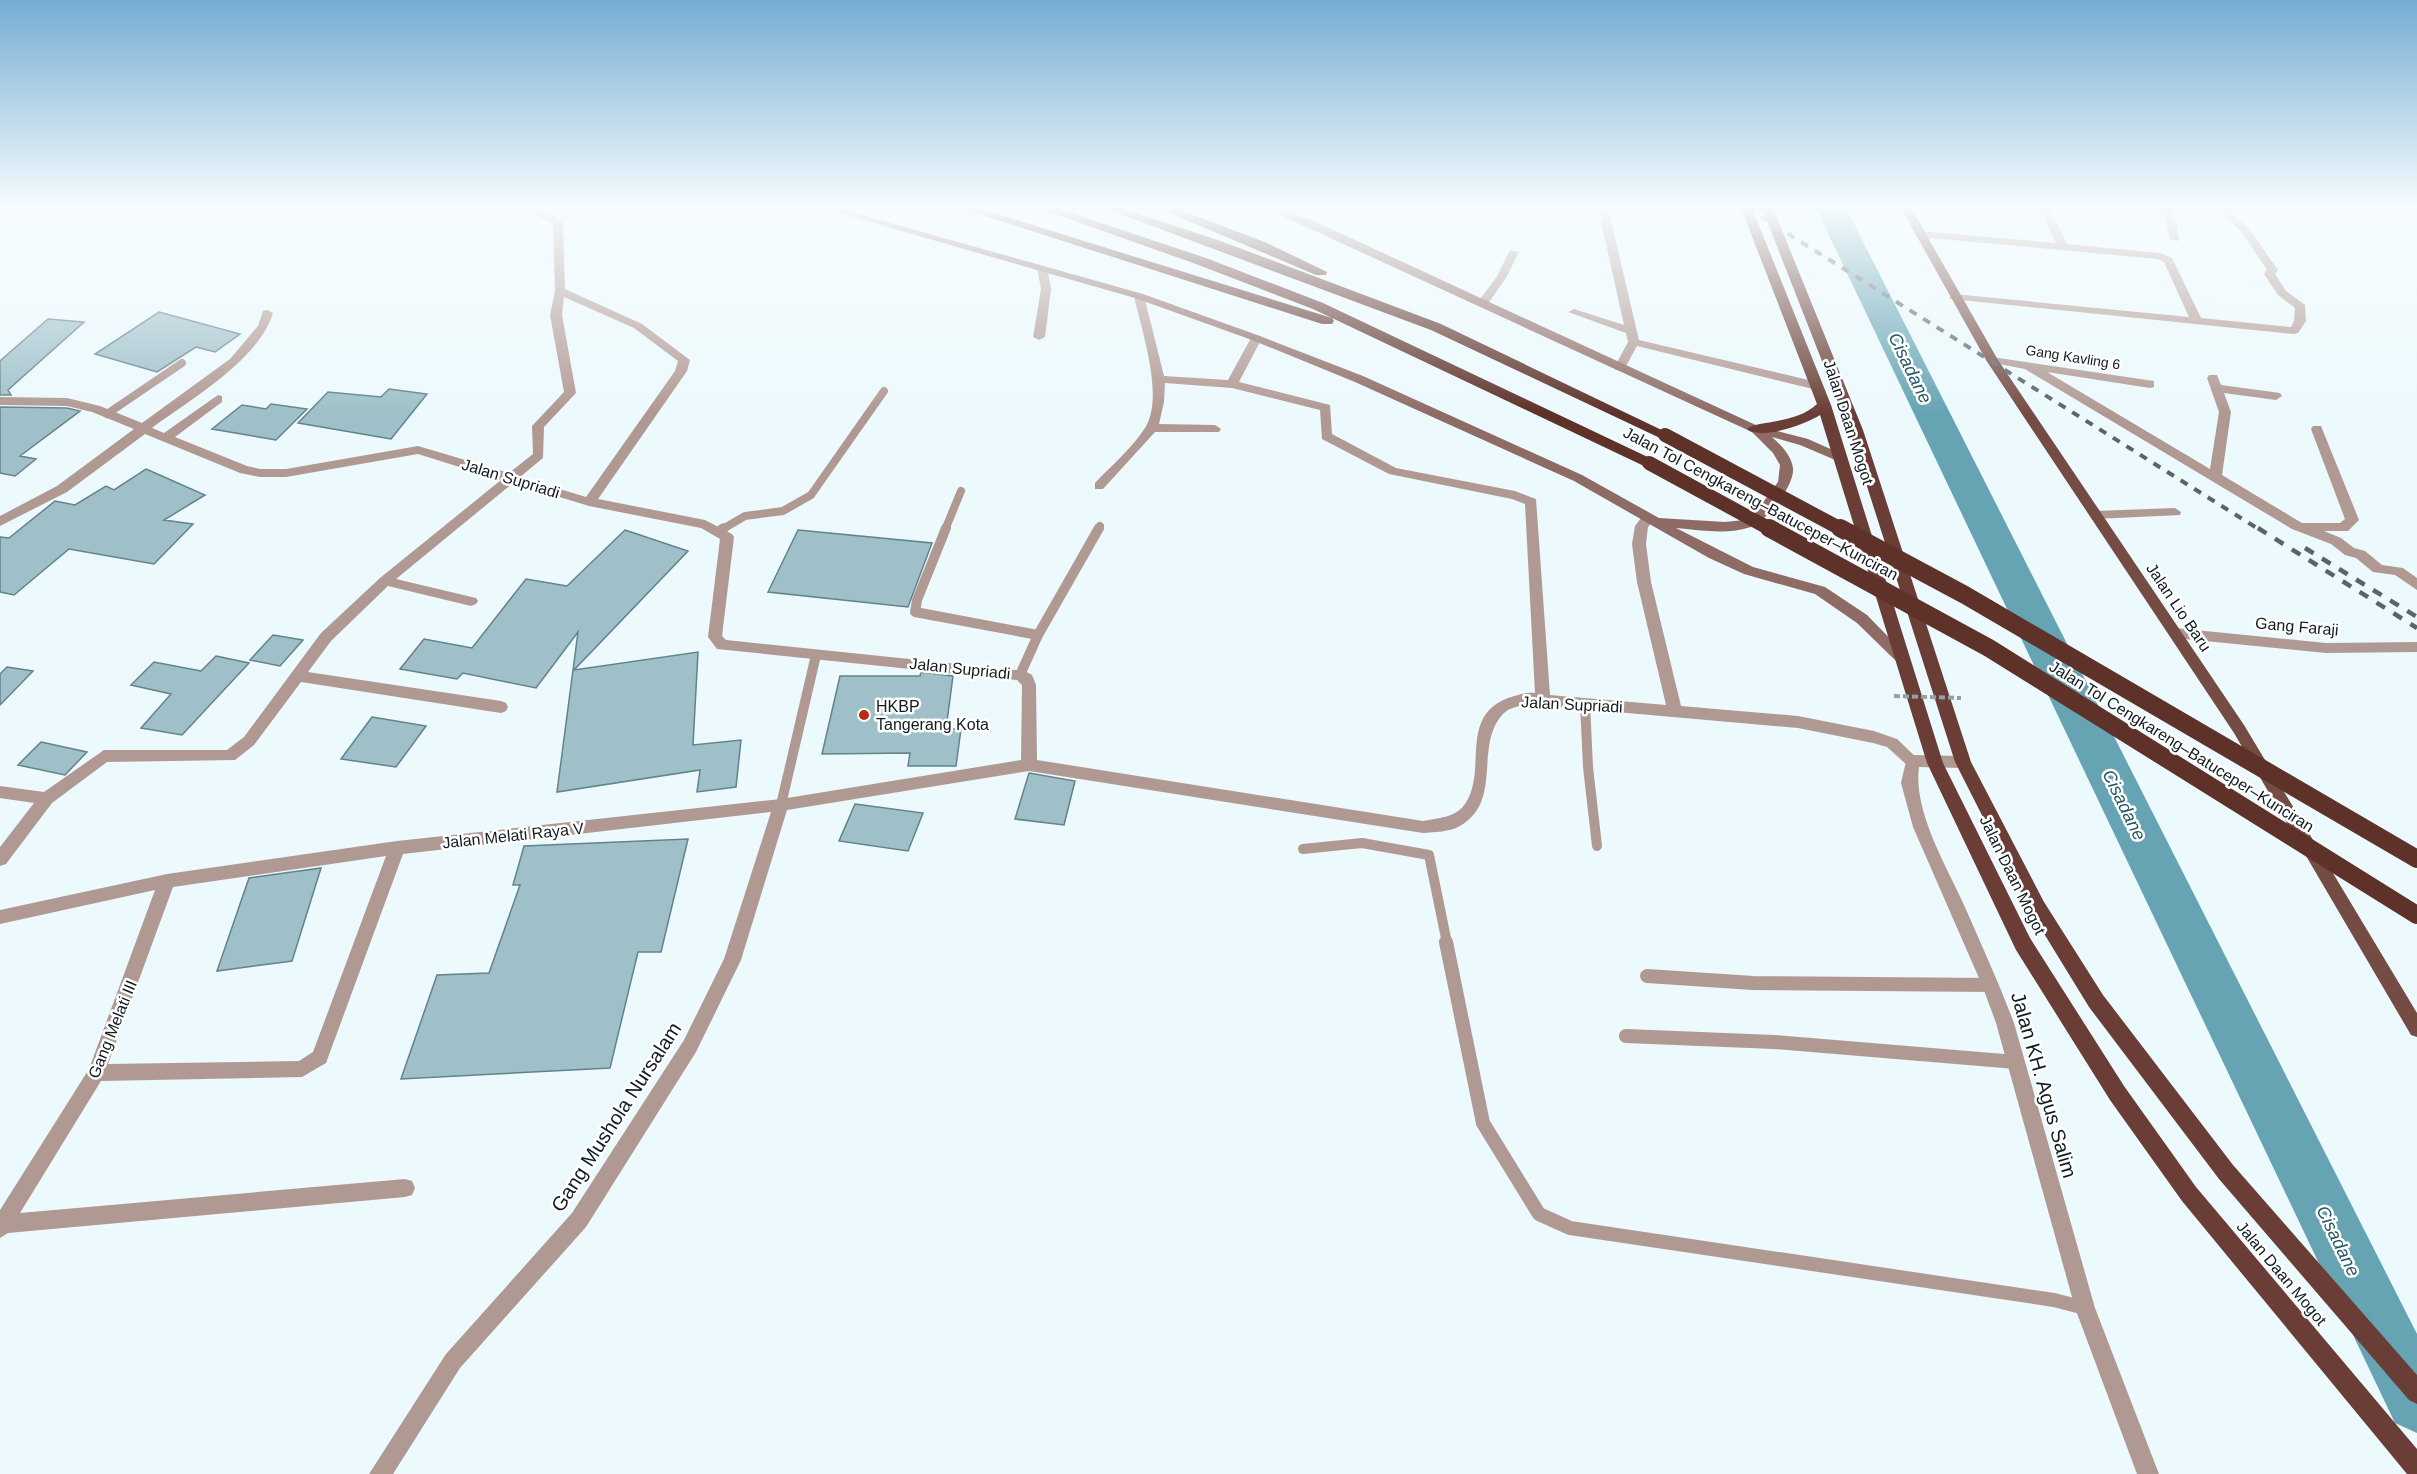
<svg xmlns="http://www.w3.org/2000/svg" width="2417" height="1474" viewBox="0 0 2417 1474" font-family="Arial,sans-serif">
<style>
.lines{fill:none;stroke-linecap:round;stroke-linejoin:round}
.river{fill:#66a3b3;fill-rule:evenodd}
.building{fill:#9fc0c9;stroke:#63828b;stroke-width:1.5}
.service-far2{stroke:#b19993;stroke-width:8}
.service-far1{stroke:#b19993;stroke-width:10}
.service{stroke:#b19993;stroke-width:14}
.minor{fill:#b19993;fill-rule:evenodd}
.tertiary{fill:#b19993;fill-rule:evenodd}
.secondary{fill:#8e6c65;fill-rule:evenodd}
.primary{fill:#754c44;fill-rule:evenodd}
.trunk{fill:#6a3e36;fill-rule:evenodd}
.motorway{fill:#5e3129;fill-rule:evenodd}
.rail-far1{stroke:#586468;stroke-width:4;stroke-dasharray:8 8;stroke-linecap:butt}
.rail{stroke:#586468;stroke-width:4.5;stroke-dasharray:10 10;stroke-linecap:butt}
.path-bridge{stroke:#94a1a5;stroke-width:4;stroke-dasharray:6 3;stroke-linecap:butt}
.motorway-bridge-far1{stroke:#5e3129;stroke-width:14}
.motorway-bridge{stroke:#5e3129;stroke-width:18}
.poi-dot{fill:#b82b15;stroke:#fff;stroke-width:2}
.labels{text-anchor:middle;stroke-width:5;stroke-linejoin:round;paint-order:stroke}
.far-street-label{font-size:14px;fill:#101c20;stroke:#fff}
.street-label{font-size:16px;fill:#101c20;stroke:#fff}
.poi-label{font-size:16px;fill:#101c20;stroke:#fff;text-anchor:start}
.water-label{font-size:18px;font-style:italic;fill:#235764;stroke:#fff}
.near-street-label{font-size:20px;fill:#101c20;stroke:#fff}
</style>
<rect width="100%" height="100%" fill="#ecf9fd"/>
<g class="lines">
<path class="river" d="M1816,208H1846L2417,1334V1433L2395,1423Z"/>
</g>
<path class="building" d="M159,312L240,334L215,352L196,347L157,372L95,354Z
M48,319L84,322L8,390L11,395H0V361Z
M389,389L427,394L391,439L298,423L328,392L381,397Z
M271,404L307,409L276,440L212,429L242,405L266,409Z
M0,407L67,408L80,411L20,456L36,459L15,476L0,473Z
M146,469L205,495L164,520L193,524L154,564L69,549L14,595L0,592V537L9,538L55,501L75,505L106,486L114,490Z
M625,530L688,551L574,670L698,652L693,745L741,740L736,787L697,792L700,770L557,792L578,632L536,688L463,673L457,679L400,669L424,639L472,648L526,579L567,586Z
M798,530L932,543L908,607L768,592Z
M273,635L303,640L280,666L250,660Z
M216,656L249,663L182,735L141,728L171,694L131,685L154,662L201,671Z
M7,667L33,671L0,705V674Z
M921,672L953,676L946,729H961L956,766H908L910,753L822,754L840,676H920Z
M372,717L426,726L396,767L341,759Z
M41,742L87,752L65,775L18,765Z
M1029,773L1075,781L1064,825L1015,819Z
M855,804L923,813L908,851L839,841Z
M688,839L661,952H638L610,1068L401,1079L437,975L489,973L520,885H513L524,846Z
M321,868L292,961L217,971L249,878Z"/>
<g class="lines">
<path class="service-far2" d="M107,414L182,363
M721,530L745,516L783,511L811,495L884,391
M945,530L961,491
M1098,530L1100,526"/>
<path class="service-far1" d="M946,528L917,600L915,612L1038,635
M719,531L724,528
M1020,675L1038,635L1099,528
M1585,704L1588,767L1597,846
M781,805L816,655
M1303,849L1362,843L1429,855L1447,943"/>
<path class="service" d="M1446,942L1483,1123L1539,1214L1570,1228L2054,1300L2085,1308
M1647,976L1753,983L1991,985
M1626,1036L1774,1042L2016,1062"/>
<path class="minor" d="M522,208C538,207 552,211 563,223L565,289L642,324L690,360L687,371L598,499L705,520L732,534L734,537L722,636L726,640L1025,671L1032,675L1036,685L1037,760L1423,821C1438,818 1455,818 1465,804C1488,771 1458,717 1508,698C1518,695 1525,692 1535,693L1525,504L1512,499L1389,474L1322,439L1320,410L1232,388L1165,383L1164,402L1159,424L1215,425L1221,429L1219,432H1155L1103,489H1095V483C1111,466 1132,448 1145,428C1165,397 1141,329 1134,296L1139,293L1144,296L1164,376L1228,380L1252,336H1260L1262,338L1239,382L1330,405L1332,434L1396,468L1515,491L1536,499L1550,695L1666,705L1637,582L1632,544L1635,526L1644,514L1649,513L1656,517L1648,527L1646,544L1651,582L1681,706L1798,716L1874,731L1897,739L1920,761L1917,765H1907L1887,747L1873,743L1798,728L1526,704C1519,706 1509,708 1504,713C1473,744 1504,801 1460,826C1450,832 1434,832 1423,833L1029,771L787,810L741,960L696,1052L586,1227L460,1368L393,1474H369L446,1354L572,1213L684,1040L724,959L771,812L403,854L326,1063L302,1077L101,1081L20,1213L405,1179L412,1181L415,1188L412,1195L405,1197L8,1233L0,1238V1210L89,1069L155,890L0,924V910L167,874L397,841L781,799L1021,760L1022,685L1017,680L717,649L708,637L720,539L701,528L589,506L513,483L396,579L476,598L478,601L476,604L471,606L388,586L331,641L308,672L501,701L506,703L508,707L506,711L501,713L301,682L254,745L235,760L107,762L52,803L6,864L0,866V847L34,803L0,798V786L44,792L104,750H227L244,737L321,633L380,578L501,480L418,454L286,477H260L240,473L145,434L67,492L0,526V516L57,486L134,429L92,412L67,406L0,405V397L67,398L100,406L142,423L230,359L258,326L263,311L267,310L273,313C259,360 191,399 152,428L164,433L218,395L222,396V402L175,437L247,466L260,469H286L418,446L509,473L533,454L532,426L564,392L550,315L555,291L553,224ZM564,297L634,328L678,361L675,371L586,497L520,477L543,458L544,427L576,393L562,315ZM386,856L313,1052L299,1061L108,1064L173,887Z
M1598,208H1608L1639,340L1821,383V389L1817,390L1637,346L1624,370H1616L1614,368L1628,342L1626,333L1568,312L1574,309L1624,325Z
M2039,208H2049L2067,244L2160,253L2172,258L2201,318L2291,327L2294,321L2295,308L2278,295L2264,274L2267,270L2243,234L2217,208H2227L2250,230L2278,270L2275,274L2286,291L2305,305L2306,321L2298,333L2294,334L1950,299V295L1954,294L2189,317L2164,262L2158,259L1920,237L1915,234L1920,231L2056,243Z
M2158,208H2168L2175,218L2179,241L2170,239L2165,218Z
M1510,250L1519,252L1506,278L1487,305H1479L1477,303L1496,278Z
M1042,265L1047,268L1051,289L1045,337L1039,340L1033,337L1041,289L1037,268Z
M1992,357L2154,381V387L2150,388L2047,372L2210,469L2219,412L2207,378L2209,375H2217L2221,385L2280,393L2282,396L2276,400L2224,393L2231,412L2222,475L2302,523H2340L2345,519L2311,429L2313,426H2321L2359,520L2348,531H2324L2341,538L2354,548L2365,551L2382,565L2403,568L2417,578V590L2395,575L2373,572L2356,558L2345,555L2331,544L2292,529L2025,369L1988,362L1986,360Z
M2175,508L2181,512L2180,515L2095,519L2089,515L2095,511Z
M2175,628L2326,643L2417,642V652L2326,653L2175,638L2168,633Z"/>
<path class="tertiary" d="M1912,755L1963,756L1968,758L1971,762L1968,766L1963,768L1919,767C1913,811 1946,865 1964,905C1981,944 1999,983 2014,1023L2095,1308L2159,1474H2137L2075,1308L1996,1023L1982,985L1913,827L1901,783L1907,757Z"/>
<path class="secondary" d="M821,208H837L1143,294L1260,336L1363,376L1582,475L1659,518L1725,522L1744,520L1755,513L1778,482L1780,465L1773,453L1752,432L1265,208H1279L1314,221L1758,426L1808,439L1844,455L1846,458L1840,462L1800,445L1772,437C1781,445 1791,455 1793,468C1795,485 1767,521 1751,527C1727,535 1700,530 1676,528L1753,567L1825,587L1867,615L1907,656L1900,661L1895,660L1857,623L1815,594L1744,574L1709,558L1574,481L1355,382L1252,340L1135,298Z"/>
<path class="primary" d="M1901,208H1911L1998,360L2244,725L2417,1013V1037L2411,1035L2234,733L1986,360Z"/>
<path class="trunk" d="M1741,208H1752L1831,405L1943,763L2030,938L2124,1086L2196,1187L2417,1449V1474H2407L2182,1201L2110,1100L2016,950L1927,763L1820,415C1807,424 1759,441 1747,429C1756,420 1795,425 1817,404Z
M1762,208H1773L1863,430L1971,762L2044,902L2103,995L2233,1165L2417,1375V1404L2409,1400L2219,1179L2089,1007L2032,914L1955,762L1849,430Z"/>
<path class="motorway" d="M960,208H978L1332,318L1334,321L1332,324H1322Z
M1038,208H1056L1206,258L1323,303L1654,460L1657,463L1654,466H1644L1313,309L1196,264Z
M1104,208H1122L1226,243L1441,324L1672,435L1665,440L1660,438L1431,330Z
M1158,208H1175L1267,243L1327,272L1326,275H1316Z"/>
<path class="rail-far1" d="M1747,208L2260,530"/>
<path class="rail" d="M2258,528L2417,628
M2305,548L2417,617"/>
<path class="path-bridge" d="M1894,696L1961,698"/>
<path class="motorway-bridge-far1" d="M1665,435L1843,530
M1649,463L1772,530"/>
<path class="motorway-bridge" d="M1769,528L1989,648L2417,915
M1840,528L1965,595L2417,859"/>
</g>
<linearGradient id="sky" x2="0" y2="1"><stop stop-color="#74add3"/><stop offset="0.5" stop-color="#f6fcfe"/><stop offset="1" stop-color="#f6fcfe" stop-opacity="0"/></linearGradient>
<rect width="2417" height="414" fill="url(#sky)"/>
<circle class="poi-dot" cx="864" cy="715" r="6"/>
<g class="labels">
<g class="far-street-label">
<text transform="translate(2073 357) rotate(9)" y="5">Gang Kavling 6</text>
</g>
<g class="street-label">
<text transform="translate(1849 422) rotate(72)" y="6">Jalan Daan Mogot</text>
<text transform="translate(511 478) rotate(17)" y="6">Jalan Supriadi</text>
<text transform="translate(1761 503) rotate(28)" y="6">Jalan Tol Cengkareng–Batuceper–Kunciran</text>
<text transform="translate(2179 607) rotate(56)" y="6">Jalan Lio Baru</text>
<text transform="translate(2297 626) rotate(5)" y="6">Gang Faraji</text>
<text transform="translate(960 668) rotate(6)" y="6">Jalan Supriadi</text>
<text transform="translate(1572 704) rotate(3)" y="6">Jalan Supriadi</text>
<text transform="translate(2182 746) rotate(32)" y="6">Jalan Tol Cengkareng–Batuceper–Kunciran</text>
<text transform="translate(513 835) rotate(-6)" y="6">Jalan Melati Raya V</text>
<text transform="translate(2013 875) rotate(64)" y="6">Jalan Daan Mogot</text>
<text transform="translate(112 1029) rotate(-68)" y="6">Gang Melati III</text>
<text transform="translate(2282 1273) rotate(50)" y="6">Jalan Daan Mogot</text>
</g>
<g class="poi-label">
<text x="876" y="712">HKBP<tspan x="876" dy="18">Tangerang Kota</tspan></text>
</g>
<g class="water-label">
<text transform="translate(1910 368) rotate(64)" y="6">Cisadane</text>
<text transform="translate(2124 805) rotate(64)" y="6">Cisadane</text>
<text transform="translate(2338 1241) rotate(64)" y="6">Cisadane</text>
</g>
<g class="near-street-label">
<text transform="translate(2044 1085) rotate(74)" y="7">Jalan KH. Agus Salim</text>
<text transform="translate(616 1117) rotate(-57)" y="7">Gang Mushola Nursalam</text>
</g>
</g>
</svg>
